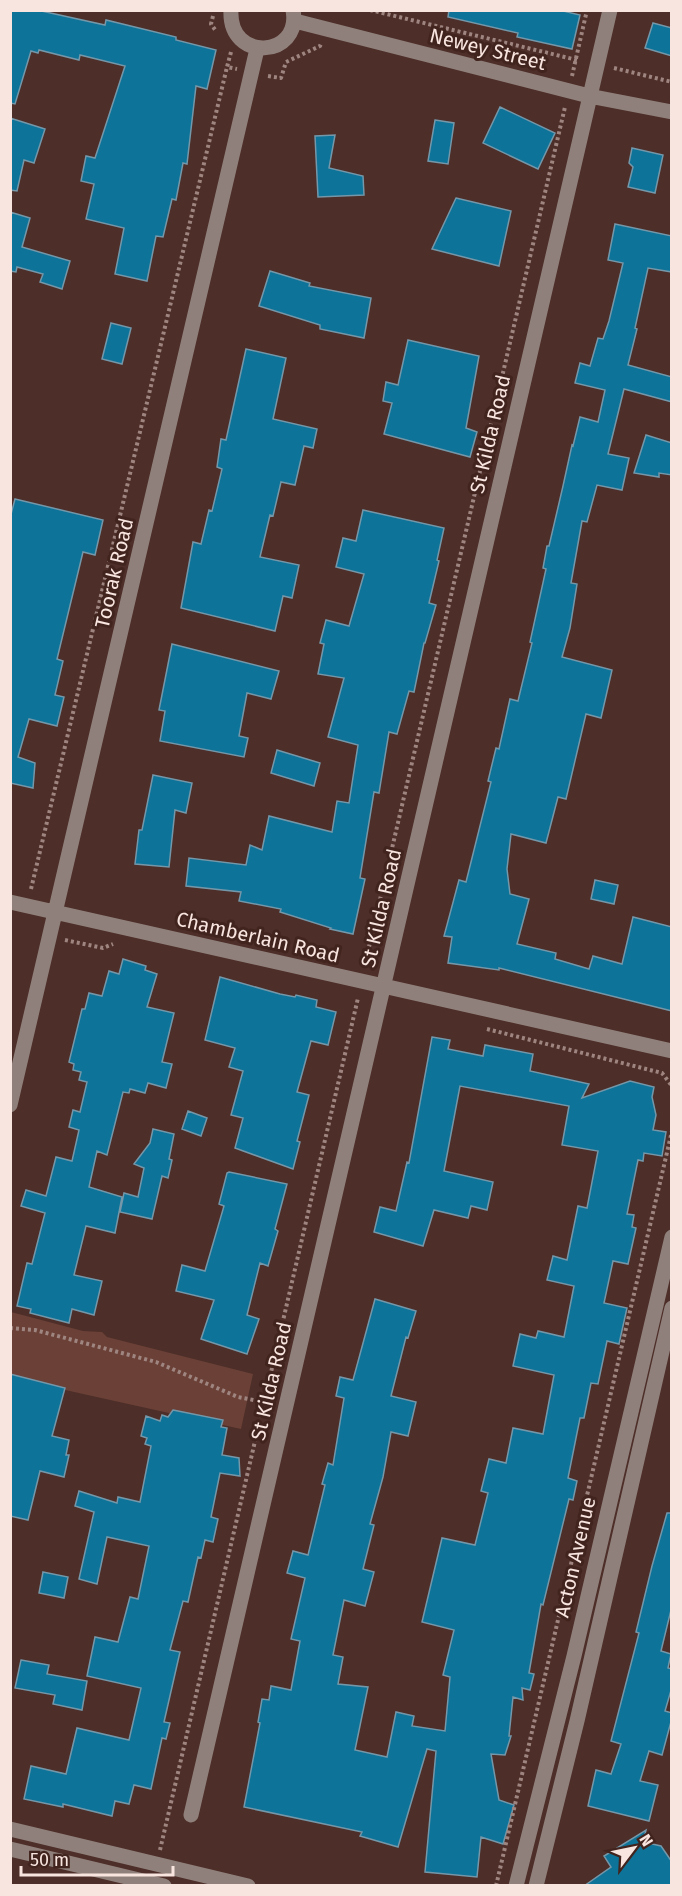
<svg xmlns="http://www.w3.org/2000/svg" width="682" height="1896" viewBox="0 0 682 1896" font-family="'Fira Sans',sans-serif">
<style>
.green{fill:#6a4037}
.building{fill:#0d7398;stroke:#7497a9;stroke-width:1.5}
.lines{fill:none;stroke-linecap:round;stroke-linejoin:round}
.path{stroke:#9f8580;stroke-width:4;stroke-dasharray:3 3;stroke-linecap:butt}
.minor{stroke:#90807c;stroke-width:15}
.labels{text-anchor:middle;stroke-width:6;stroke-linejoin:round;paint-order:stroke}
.street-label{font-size:20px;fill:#f9e5e0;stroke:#42241e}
</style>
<rect width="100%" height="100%" fill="#4d2e28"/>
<path class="green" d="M11,1312L83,1331L102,1332L107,1337L253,1374L241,1429L11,1378Z"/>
<path class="building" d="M10,10H37L105,25L106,20L176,37V40L216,50L207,89L196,86L187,164L183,163L176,200L172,199L163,237L156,236L147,281L115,274L124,228L86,219L94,184L81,181L86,156L95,158L125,66L80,55L79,60L39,50L38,53L31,51L15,104L10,103Z
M449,10H559L580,15L572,49L517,37L518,33L448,17Z
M653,23L672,28V56L645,48Z
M500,107L555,133L538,169L483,143Z
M10,118L45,129L34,163L24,160L17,191L10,190Z
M435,120L454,123L448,164L428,161Z
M335,135L329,168L363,176L364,195L318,197L315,136Z
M632,148L663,155L655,193L628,187L633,167L629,163Z
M456,198L511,211L499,266L432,249Z
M10,212L30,218L22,247L70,261L62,289L40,282L43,274L17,267L16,272L10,271Z
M615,224L672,236V272L648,268L635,328L637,329L628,365L672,377V402L624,389L608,454L629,458L622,490L597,485L587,522L582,521L571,583L577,584L570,628L562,657L612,670L601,718L586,714L566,799L558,797L546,843L511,834L507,869L510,894L529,899L517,944L556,953L555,959L589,969L593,956L622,964L633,917L672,927V1011L499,968V970L448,963L452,937L444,936L459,880L466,882L491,782L488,781L496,748L499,749L510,699L518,701L532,643L530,642L546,569L543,568L547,546H549L563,486L572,445L573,446L580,417L598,422L605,390L575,383L580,363L590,366L598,338L603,339L609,321L623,263L608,260Z
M270,271L310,283L309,286L371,298L364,338L320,329V325L259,306Z
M111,323L131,328L122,364L102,359Z
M408,340L479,356L466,428L477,432L470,457L384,434L392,403L383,401L386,382L398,385Z
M246,349L286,358L273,419L317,429L313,448L304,446L295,485L281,482L273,516L270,515L260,557L299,565L292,598L283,596L275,631L181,608L193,542L201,544L209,510L212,511L222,469L217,467L221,439L226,440Z
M646,435L672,443V475L659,473V477L634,473Z
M15,499L103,520L95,555L83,552L57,659L63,661L55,695L64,697L57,726L29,719L18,757L35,763L33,788L10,783V518Z
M363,510L444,528L437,560L439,561L429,603L436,605L425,643H424L414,692L409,691L397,734L389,732L379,793L374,792L360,878L365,879L353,934L330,929L331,928L280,912L281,909L239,901L241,892L186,886L189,858L246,865L250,845L262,850L269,816L332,832L337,801L349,803L358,745L328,737L344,678L318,674L324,644L320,643L326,620L349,626L364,574L336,567L343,538L356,541Z
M172,644L279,671L271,699L247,693L239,736L248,738L244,757L160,741L165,711L159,710Z
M277,750L320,763L314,786L271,773Z
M153,775L192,783L186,813L175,810L169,867L135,864L139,830H142Z
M595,880L618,885L614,904L591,899Z
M123,959L146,966L145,970L157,974L147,1007L174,1013L162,1062L172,1064L166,1088L148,1083L145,1093L130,1089L129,1093L123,1092L107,1155L97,1151L89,1187L122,1197L115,1233L86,1226L74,1275L102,1281L94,1315L72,1309L69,1323L30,1313L31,1309L17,1306L27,1263L32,1264L45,1213L21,1206L26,1190L46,1196L56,1157L72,1161L79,1130L69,1127L73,1110L80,1112L87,1082L79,1080L81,1072L73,1070L74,1064L69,1062L82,1009H85L89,993L102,996L109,971L119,974Z
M220,977L280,994L295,997L296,995L317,1000L316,1007L336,1012L328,1045L311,1041L297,1092L309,1095L297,1141L300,1142L293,1169L235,1148L243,1118L231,1115L243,1071L229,1067L235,1048L205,1040Z
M432,1037L450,1040L448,1049L483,1056L485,1045L533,1054L530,1071L589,1084L582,1098L630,1081L654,1087L652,1097L656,1115L653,1130L666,1132L662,1156L644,1153L643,1161L638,1160L627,1214L634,1215L632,1227L636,1228L628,1264L613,1261L604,1303L627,1308L619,1344L607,1341L598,1384L591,1383L584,1418H580L568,1478L577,1481L573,1500L569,1499L543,1605L541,1604L529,1673L534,1674L530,1690L522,1688L523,1700L513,1697L509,1736H511L505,1755L491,1754L499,1800L514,1805L503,1844L481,1837L477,1877L425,1872L436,1751L427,1749L398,1847L360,1836L362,1832L244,1807L260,1723L258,1722L262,1699L269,1700L271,1686L291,1690L300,1641L291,1639L305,1578L287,1573L293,1551L308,1555L325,1485L322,1484L328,1463L333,1465L344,1398L336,1396L340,1377L353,1380L375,1299L416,1311L408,1338L406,1337L391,1396L416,1402L408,1436L391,1432L383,1477L370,1524L374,1525L363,1569L374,1572L365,1606L344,1600L333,1655L343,1657L338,1684L368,1687L355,1750L387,1757L396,1712L414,1716L412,1726L445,1731L450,1677L443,1675L454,1630L422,1622L442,1538L475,1545L488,1493L481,1491L489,1459L506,1463L513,1428L543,1434L554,1375L513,1366L520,1334L536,1338L538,1331L564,1337L574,1286L547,1280L553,1256L567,1260L578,1206L587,1208L598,1151L562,1145L569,1106L460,1086L444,1171L493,1182L487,1210L471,1206L468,1218L434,1210L423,1246L374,1232L380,1207L396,1211L407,1162L409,1163Z
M188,1111L207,1118L201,1136L182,1129Z
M153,1129L174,1134L169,1159L172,1160L168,1178L162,1176L152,1219L120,1212L124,1193L138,1197L144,1168L134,1164L150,1143Z
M229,1172L287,1184L275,1229L278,1231L268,1266L260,1263L247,1315L259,1319L247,1354L201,1339L214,1300L176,1291L182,1265L205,1271L224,1206L219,1204L227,1173Z
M10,1374L65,1388L52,1436L69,1440L66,1455H69L64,1477L40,1471L28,1520L10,1516Z
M173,1410L223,1420L221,1427L227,1428L222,1455L239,1458L240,1476L220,1473L211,1517L218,1519L213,1542L205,1540L201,1558L198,1557L188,1602L183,1601L170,1650L180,1652L164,1722L170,1723L166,1739L162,1738L151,1789L134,1785L129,1804L115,1801L112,1816L63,1804V1807L24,1799L31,1766L66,1774L77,1728L129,1740L141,1688L87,1676L95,1637L118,1642L130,1597L138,1599L149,1546L107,1537L97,1584L79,1579L94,1512L75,1506L79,1491L117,1503L118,1497L140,1502L151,1446L145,1444L147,1438L141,1436L146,1416L160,1421L162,1415L168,1417Z
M667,1513H672V1606L661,1651L671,1654L668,1668L672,1669V1687L665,1711L672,1713V1718L662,1755L649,1751L640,1781L658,1785L649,1821L588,1806L596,1770L611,1774L621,1744L611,1741L639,1633L636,1632L652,1566Z
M43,1572L68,1577L64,1598L39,1593Z
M21,1660L49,1665L47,1674L87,1681L82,1710L53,1704L55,1695L15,1688Z
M646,1830L643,1842L661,1846L672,1862V1886H584L611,1867L604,1856Z"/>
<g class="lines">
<path class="path" d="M370,10L577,60
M213,16L211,24L216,31
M231,52L227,67L237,69
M614,68L672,82
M268,76L281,78L286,62L320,46L321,44
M572,76L587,10
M31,889L227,67
M65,940L103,948L113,944
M365,964L565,107
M487,1029L662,1073L672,1086
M10,1328L35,1330L156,1362L238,1397L264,1402
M160,1850L358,998
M496,1886L672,1131"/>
<path class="minor" d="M231,10C228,63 302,58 293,10
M295,21L589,96L672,112
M10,902L672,1051
M10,1105L257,49
M191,1815L610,10
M10,1829L248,1886
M10,1849L164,1886
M516,1886L574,1656L672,1237
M536,1886L577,1721L672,1308"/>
</g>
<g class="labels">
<g class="street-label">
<text transform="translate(488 49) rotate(14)" y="7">Newey Street</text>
<text transform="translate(490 434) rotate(-77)" y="7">St Kilda Road</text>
<text transform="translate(114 573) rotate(-77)" y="7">Toorak Road</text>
<text transform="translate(381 908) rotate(-77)" y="7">St Kilda Road</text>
<text transform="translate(258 937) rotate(13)" y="7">Chamberlain Road</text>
<text transform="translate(271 1381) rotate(-77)" y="7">St Kilda Road</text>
<text transform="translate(575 1557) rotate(-77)" y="7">Acton Avenue</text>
</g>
</g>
<rect width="682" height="1896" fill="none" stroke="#f9e5e0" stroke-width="24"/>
<g transform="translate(634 1848) rotate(58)" stroke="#42241e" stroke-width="4.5" paint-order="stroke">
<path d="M0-4.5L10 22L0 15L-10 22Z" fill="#f9e5e0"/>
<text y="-9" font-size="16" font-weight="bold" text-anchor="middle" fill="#f9e5e0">N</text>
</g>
<path d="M21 1866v9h152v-9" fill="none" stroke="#f9e5e0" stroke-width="3"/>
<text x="30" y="1866" font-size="18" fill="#f9e5e0" stroke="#42241e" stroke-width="4.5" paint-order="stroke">50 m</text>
</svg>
